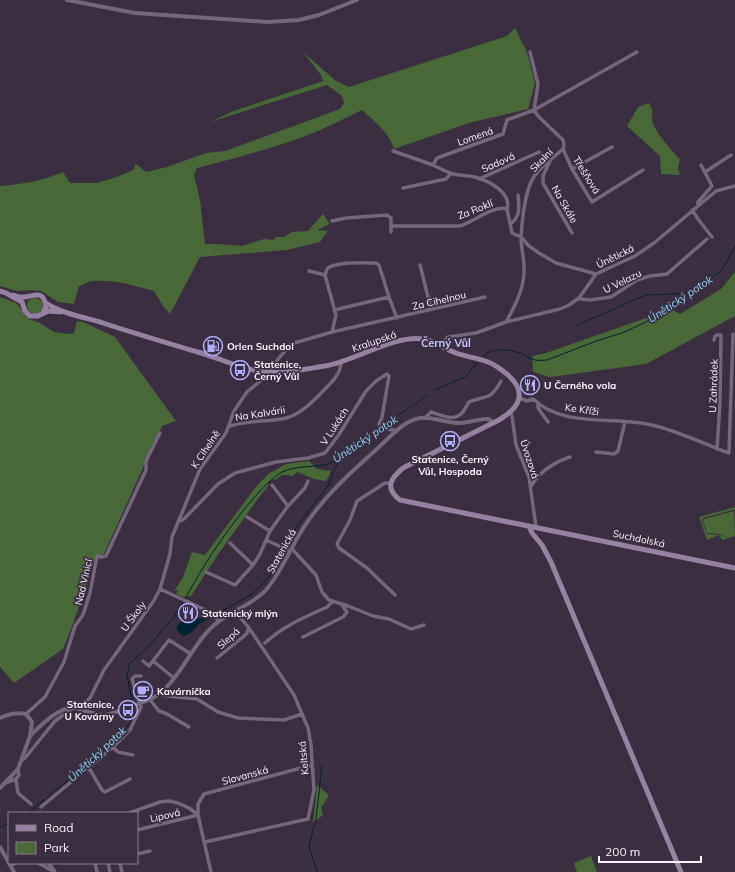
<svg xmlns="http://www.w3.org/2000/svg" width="735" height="872" viewBox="0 0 735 872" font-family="Mulish,sans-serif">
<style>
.green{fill:#486838}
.water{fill:#002231}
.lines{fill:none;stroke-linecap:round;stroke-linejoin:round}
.stream{stroke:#002231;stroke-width:1}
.minor{stroke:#74667b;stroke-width:3.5}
.tertiary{stroke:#74667b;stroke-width:4}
.secondary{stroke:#9781a3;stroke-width:5}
.labels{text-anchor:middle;stroke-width:3.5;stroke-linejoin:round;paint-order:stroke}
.street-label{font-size:10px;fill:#f8f0fb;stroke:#3b2e40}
.poi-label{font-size:10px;font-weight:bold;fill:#f8f0fb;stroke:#3b2e40;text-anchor:start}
.water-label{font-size:11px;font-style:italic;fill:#89d5f9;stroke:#3b2e40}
.neighbourhood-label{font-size:11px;font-weight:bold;fill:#c2c3fc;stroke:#3b2e40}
</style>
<rect width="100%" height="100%" fill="#3b2e40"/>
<path class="green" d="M515,28L527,52L535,83L528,109L469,123L394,149C390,133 374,121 362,110C343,119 324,129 303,137C269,149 233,159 197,168L194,175L200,200L205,244H217L242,246L264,239L273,240L276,237H284L292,232L308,231L323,214L330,224L317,230L328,231L320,242L287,250L200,257L170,314L163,306L154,291C137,286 112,279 94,281C89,281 84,285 79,286L74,304L58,302L41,291L32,290L17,291L0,286V186C23,184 42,181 63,172L70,183H96L117,177L133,170L136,164L146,172L167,167L206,153L225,151L340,109L344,103L342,96L327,85L210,122L231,112L323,81L321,75L303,52L336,81L349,87L507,36Z
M649,103C655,112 650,116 653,124C656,132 674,154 680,159L678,169L680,175L661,174L660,156L627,126L638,107Z
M735,272V316L646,364L550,377L533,372L532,356L546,353L646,318L665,306L680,314L721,289Z
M0,297L16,303L29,319L40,323L54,332L69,334L74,333L77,321L83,322L115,337L176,421L162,426L104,554L95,558L73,624L63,649L14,683L0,667Z
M27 306a8 8 0 1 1 16 0a8 8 0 1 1-16 0Z
M309,461L317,469L331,471L326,481L314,479L297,472L293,476L282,475L275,480L273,479L269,482L268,486L257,500L217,556L191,596L183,597L176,594L178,591L175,590L183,577L192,552L205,555L255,488L268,474L286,464Z
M735,507V510H732L703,518L702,522L707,534L720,535L727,537L720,534L707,533L703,521L704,519L734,511L735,536L722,540L719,535L707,540L699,517Z
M317,785L329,795L321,808L323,815L313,823Z
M591,856L597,872H577L574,863Z"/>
<path class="water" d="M187,618L193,621L196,619L202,618L206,620L198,625L192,632L184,636L180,634L176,627Z"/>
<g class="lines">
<path class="stream" d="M577,325L646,295L676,294L686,292
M481,358C491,347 507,349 520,353C525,355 529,359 535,360C539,361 543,360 547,360L599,340L622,333L646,322L680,299L686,292L717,274L723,268L735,246
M435,390L465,377L478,362
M382,426L427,396
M284,547L300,522L328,486L339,459
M185,599C203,566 223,535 247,506C258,493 268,481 282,472C296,465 313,468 327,464C346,457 363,440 379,428
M215,615L252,594L269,577L283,550
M206,620L212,617
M133,705L127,675L130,663L146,649L174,617L183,602
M28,813L88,764L122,733L129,724L134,712L133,708
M0,827L9,824
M317,872L309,846L316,819L322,766"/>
<path class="minor" d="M530,52L538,84L534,110
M563,149L572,169L592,202L643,170
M393,151L433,165
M572,169L612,147
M705,172L731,155
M479,179L539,152L550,161L543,176V183L572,233
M403,188L446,179L451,173
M698,206V202L712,186L701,165
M507,209C512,194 491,182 478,178C469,175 459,176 450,173C445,171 439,168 433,165L437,158L503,134L507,120L534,110L637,52
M692,210L698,219L712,237
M332,221L346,218L387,215L391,218V226H460C473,222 496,204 507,209L512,233L521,237L529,246L539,253L556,263L596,274
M510,224C521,217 519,206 518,195
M391,232V226
M420,265L431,309
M309,271L325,275
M579,298L582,299L590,300L611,297L637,280L650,276L667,274L707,239
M334,310L389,297
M506,322C515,306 523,291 524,273C525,261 521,249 521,237C522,221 525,196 531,182C537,169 552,159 563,149L564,145L563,140L538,116L534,110
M332,332L336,315L325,275C326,273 326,271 327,269C334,261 366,263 376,263L379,265L389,297L397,318
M714,340L715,336L717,335H721L720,403L717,449
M441,345L448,337L476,333L506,322L560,309L569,305L579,298L596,274L635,256L654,243L716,191L735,186
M519,398L527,401L533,399C565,429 613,415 652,425C678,431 704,444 729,453L733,334
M538,404V408L548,422
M510,413L512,416L516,445L529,477L536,527
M426,417L431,412C441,415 453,422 462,413C465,410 467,405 469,402C487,395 490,401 501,381
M228,427C246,419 267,423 286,418C302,414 315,399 326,388C333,381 341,373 341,362
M596,452L614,454L618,451L625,422
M390,483H385L357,501L350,520L337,544L339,548L367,568L395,595
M272,485L288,506
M531,486C540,472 554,462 570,457
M247,517L270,531
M178,522L184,519L218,484L235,473L276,462L308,458L325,453L338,436L366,391L376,381L387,374L389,376L382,417L379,424C384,433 389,427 397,431
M266,540L290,551
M230,543L253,565
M292,549L316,575L322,592L329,600L348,606L373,616L389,619L411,629L424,625
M206,572L235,585L253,565L260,554L270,531L288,506L305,488L308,481
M160,589L210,612L219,621
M303,637L343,617L347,612L342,605
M265,643C283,626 305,617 327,607L332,602
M217,658L243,637L247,633L249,628
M143,661L149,666L169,640L191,654
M153,661L174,678
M159,694L168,696L197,699L218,712L238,718L284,720L302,714
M150,700L159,711L167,714L189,727
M79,709L90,698L104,670L153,602L160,589L170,554L172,537L200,469L226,433L234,411L247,392L265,377L279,358L291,344L332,332L485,297
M26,714L45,697L64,662L75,626L83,615L90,593L97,556L101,557L106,556L146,470V461L160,433
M113,747L118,752L133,755
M22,760L25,758L55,721L73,708
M89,768L102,790L105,792L130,779
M16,779L18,793L31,804
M5,783L16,779L19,775L18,769
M41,807L113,747L130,730L141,707L132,679L135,676H141
M129,813L160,802L169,801L178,803L189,808L198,815L211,872
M137,830L198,815V804L204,794L312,765
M205,842L308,819L314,790L311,745L308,728L294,695L249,628L235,611
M137,854L150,851
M38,863L55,872
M48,863L54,870
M95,863L97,872
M108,863L110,872
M120,863L122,872
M10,865L16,863"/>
<path class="tertiary" d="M67,0L135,13L267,22L299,20L319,15L357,0
M0,718C9,714 16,712 26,714L32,722
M30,736C40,726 59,706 75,708C85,710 95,715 105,715C110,715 144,702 151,699C176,687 190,649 209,630C225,612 249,608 266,590C282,571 289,551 302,530C322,498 350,473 378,448C390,437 403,421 420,418C433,416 445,423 459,423C465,423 485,418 488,419C491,420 491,421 493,423
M0,788L18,769L30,736L32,722
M0,847L14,872"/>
<path class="secondary" d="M0,291L6,293L22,302L25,311L30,316H38L48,311L61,312
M13,295C16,296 19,297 22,297C31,298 41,289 45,302C47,306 45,310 42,314
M46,303C61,313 82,317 100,322C133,333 167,343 201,353C222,359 243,370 265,372C284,374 305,369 325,366C355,361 393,335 423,339C436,341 445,349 456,353C467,357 478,358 488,362C496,365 502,370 508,375C528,393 519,408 499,420L403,468C391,478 384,488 400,500L735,568
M529,526L532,533L542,545L551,562L681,872"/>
</g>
<defs>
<g id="fuel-ring" transform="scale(1)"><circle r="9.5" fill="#3b2e40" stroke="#afaefa" stroke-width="1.5"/><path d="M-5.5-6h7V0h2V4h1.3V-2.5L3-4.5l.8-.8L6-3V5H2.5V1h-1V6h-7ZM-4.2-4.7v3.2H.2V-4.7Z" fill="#afaefa"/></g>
<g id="bus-ring" transform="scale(1)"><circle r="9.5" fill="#3b2e40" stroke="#afaefa" stroke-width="1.5"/><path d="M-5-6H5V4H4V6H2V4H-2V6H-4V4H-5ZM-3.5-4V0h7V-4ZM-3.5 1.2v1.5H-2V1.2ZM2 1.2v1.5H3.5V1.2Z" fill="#afaefa"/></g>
<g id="restaurant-ring" transform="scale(1)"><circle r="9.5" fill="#3b2e40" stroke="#afaefa" stroke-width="1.5"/><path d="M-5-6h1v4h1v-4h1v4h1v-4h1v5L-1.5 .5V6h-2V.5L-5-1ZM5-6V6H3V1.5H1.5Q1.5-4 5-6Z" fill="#afaefa"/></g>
<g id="cafe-ring" transform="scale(1)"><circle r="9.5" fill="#3b2e40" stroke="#afaefa" stroke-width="1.5"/><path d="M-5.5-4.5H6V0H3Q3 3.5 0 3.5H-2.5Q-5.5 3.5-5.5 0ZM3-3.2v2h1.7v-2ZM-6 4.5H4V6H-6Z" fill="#afaefa"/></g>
</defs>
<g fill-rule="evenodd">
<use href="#fuel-ring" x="213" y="346"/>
<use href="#bus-ring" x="240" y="370"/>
<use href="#restaurant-ring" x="530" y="385"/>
<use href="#bus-ring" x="450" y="441"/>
<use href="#restaurant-ring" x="188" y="613"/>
<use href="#cafe-ring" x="143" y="691"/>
<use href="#bus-ring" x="128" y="710"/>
</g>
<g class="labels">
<g class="street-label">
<text transform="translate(475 136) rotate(-20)" y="4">Lomená</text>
<text transform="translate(541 160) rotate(-46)" y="4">Skalní</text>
<text transform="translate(498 162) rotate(-24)" y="4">Sadová</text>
<text transform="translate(587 175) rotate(58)" y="4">Třešňová</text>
<text transform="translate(565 204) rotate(60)" y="4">Na Skále</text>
<text transform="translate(475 209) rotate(-22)" y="4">Za Roklí</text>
<text transform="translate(615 256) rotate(-26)" y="4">Únětická</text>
<text transform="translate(622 281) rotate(-26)" y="4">U Velazu</text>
<text transform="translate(439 300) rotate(-13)" y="4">Za Cihelnou</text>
<text transform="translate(374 341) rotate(-19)" y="4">Kralupská</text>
<text transform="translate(713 386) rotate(-88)" y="4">U Zahrádek</text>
<text transform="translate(582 409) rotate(8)" y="4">Ke Kříži</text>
<text transform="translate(260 413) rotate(-9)" y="4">Na Kalvárii</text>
<text transform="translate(334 426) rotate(-57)" y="4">V Lukách</text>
<text transform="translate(205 449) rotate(-56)" y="4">K Cihelně</text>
<text transform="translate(530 459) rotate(72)" y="4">Úvozová</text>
<text transform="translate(639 538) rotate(12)" y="4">Suchdolská</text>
<text transform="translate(281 551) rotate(-61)" y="4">Statenická</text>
<text transform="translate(83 582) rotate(-77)" y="4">Nad Vinicí</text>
<text transform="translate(133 616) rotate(-54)" y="4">U Školy</text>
<text transform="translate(228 638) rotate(-42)" y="4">Slepá</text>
<text transform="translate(303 758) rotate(-95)" y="4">Keltská</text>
<text transform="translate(245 775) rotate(-15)" y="4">Slovanská</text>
<text transform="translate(165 815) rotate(-13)" y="4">Lipová</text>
</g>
<g class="poi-label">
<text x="227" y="350">Orlen Suchdol</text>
<text x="254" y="368">Statenice,<tspan x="254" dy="12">Černý Vůl</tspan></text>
<text x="544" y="389">U Černého vola</text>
<text x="450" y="463" text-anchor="middle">Statenice, Černý<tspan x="450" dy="12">Vůl, Hospoda</tspan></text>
<text x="202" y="617">Statenický mlýn</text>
<text x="157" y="695">Kavárnička</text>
<text x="114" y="708" text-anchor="end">Statenice,<tspan x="114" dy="12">U Kovárny</tspan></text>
</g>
<g class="water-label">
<text transform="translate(680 299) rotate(-34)" y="4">Únětický potok</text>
<text transform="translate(365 439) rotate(-34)" y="4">Únětický potok</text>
<text transform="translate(97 754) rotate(-43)" y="4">Únětický potok</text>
</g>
<g class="neighbourhood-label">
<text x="446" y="347">Černý Vůl</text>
</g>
</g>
<rect x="8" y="812" width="130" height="52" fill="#3b2e40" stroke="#877c8b"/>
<rect x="16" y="825" width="20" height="6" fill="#9781a3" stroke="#877c8b"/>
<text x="44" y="832" font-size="12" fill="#f8f0fb">Road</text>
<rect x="16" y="842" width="20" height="12" fill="#486838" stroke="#877c8b"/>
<text x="44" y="852" font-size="12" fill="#f8f0fb">Park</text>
<path d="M599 856v6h102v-6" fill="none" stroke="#f8f0fb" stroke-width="2"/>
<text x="605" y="856" font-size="12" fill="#f8f0fb" stroke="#3b2e40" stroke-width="3" paint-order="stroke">200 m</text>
</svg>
